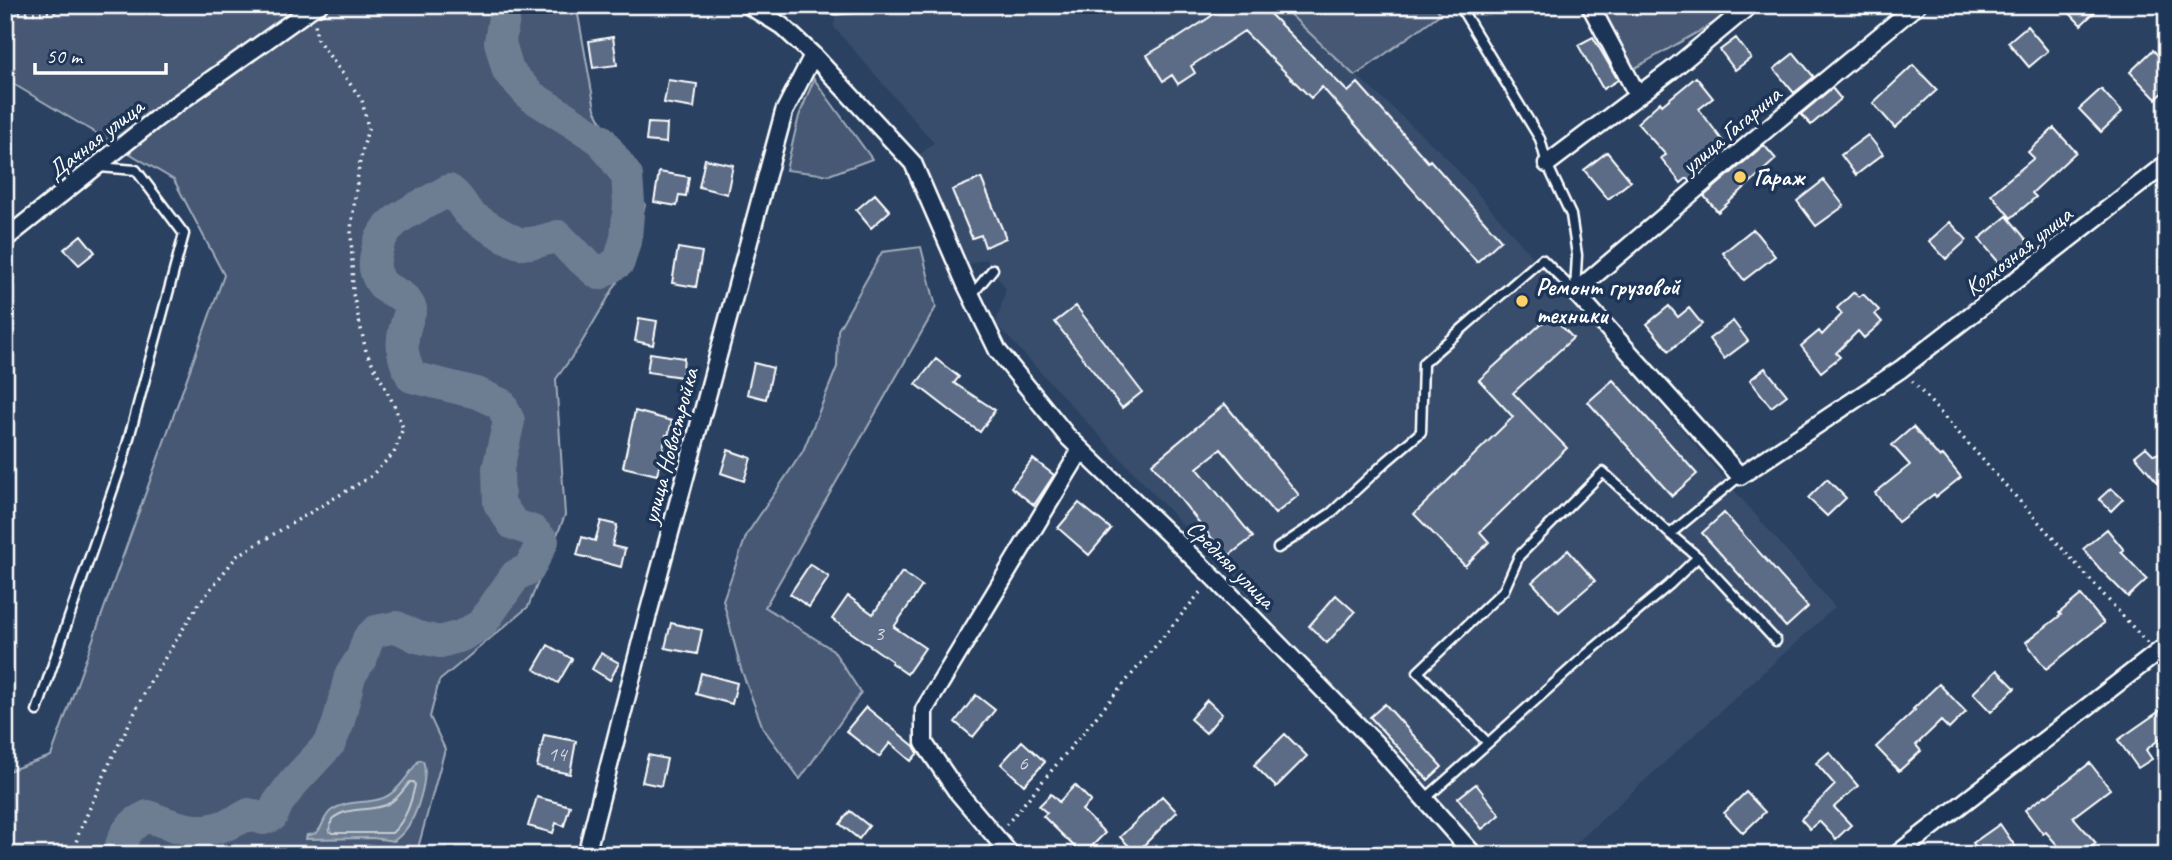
<svg xmlns="http://www.w3.org/2000/svg" width="2172" height="860" viewBox="0 0 2172 860" font-family="Caveat,sans-serif">
<style>
.built{fill:#394e6c}
.green{fill:#465975;stroke:#a2acba;stroke-width:2}
.water{fill:#6d7d92;stroke:#a7b1be;stroke-width:2}
.lines{fill:none;stroke-linecap:round;stroke-linejoin:round}
.shore{stroke:#c5cbd3;stroke-width:2}
.river{stroke:#6d7d92;stroke-width:32}
.building{fill:#5b6c86;stroke:#fff;stroke-width:2}
.lane-casing{stroke:#fff;stroke-width:13}
.street-casing{stroke:#fff;stroke-width:21}
.path{stroke:#fff;stroke-width:3.5;stroke-dasharray:2 5;stroke-linecap:butt}
.lane{stroke:#1d3557;stroke-width:8}
.street{stroke:#1d3557;stroke-width:16}
.poi-dot{fill:#ffd166;stroke:#1d3557;stroke-width:2.5}
.labels{text-anchor:middle;stroke-width:7;stroke-linejoin:round;paint-order:stroke}
.number-label{font-size:21px;fill:#d6dae1}
.street-label{font-size:24px;fill:#fff;stroke:#1d3557}
.poi-label{font-size:24px;font-weight:bold;fill:#fff;stroke:#1d3557;text-anchor:start}
</style>
<rect width="100%" height="100%" fill="#2a4161"/>
<filter id="ink" filterUnits="userSpaceOnUse"><feTurbulence type="fractalNoise" baseFrequency=".0143" numOctaves="2"/><feDisplacementMap in="SourceGraphic" scale="14" xChannelSelector="R" yChannelSelector="G"/><feConvolveMatrix kernelMatrix="1 2 1 2 8 2 1 2 1" color-interpolation-filters="sRGB"/></filter>
<g filter="url(#ink)">
<path class="built" d="M836,5H1280L1447,158L1835,607L1563,855H1489L996,324L1006,289L986,259L969,264L917,157L934,143L834,27Z"/>
<path class="green" d="M5,5H570L577,9L595,109L645,205L628,264L579,347L556,379L565,515L528,607L439,681L430,717L445,749L418,848L411,855H5V772L51,756L224,275L174,180L5,79Z
M1280,5H1435L1440,14L1355,76Z
M1600,5H1738L1740,8L1633,69Z
M814,79L872,159L829,175L786,170L799,116Z
M921,247L936,307L765,607L833,650L861,693L800,779L763,728L741,669L723,600L747,534L803,451L837,367L838,330L882,252Z"/>
<path class="water" d="M419,760L423,761C429,776 417,816 406,829C403,834 398,837 394,841L373,838L306,839L307,835C325,835 320,818 332,810C347,800 364,804 380,799C397,795 409,773 419,760Z"/>
<g class="lines">
<path class="shore" d="M410,782H414L415,785C411,803 406,820 392,833H332L329,831L332,819C348,806 367,812 386,805C397,800 402,791 410,782Z"/>
<path class="river" d="M118,855C123,835 129,824 148,816C189,833 209,837 249,814L263,819L272,816L278,803L293,783L330,743L338,724L350,676L362,657L368,639L376,631L397,627L417,637L440,642L461,636L481,625L516,575L529,569L543,541L533,531L513,524L499,503L498,469L509,421L501,404L477,393L412,377C398,351 401,336 411,309C401,288 388,295 380,281C373,269 374,263 377,250C384,216 423,207 449,190C459,197 460,202 467,211C472,218 511,241 520,243C532,245 547,239 558,236L572,251L599,274L619,262L626,238L629,203L627,176L601,140L531,96L508,71L500,42L506,5"/>
</g>
<path class="building" d="M1222,5H1261L1348,92L1358,83L1428,162L1430,160L1501,240L1477,262L1322,87L1311,98L1244,31L1191,66L1195,73L1178,84L1172,75L1163,81L1147,55L1174,39L1175,40L1210,17Z
M2062,5H2102L2081,25Z
M2027,26L2048,51L2029,67L2008,42Z
M613,37L617,65L593,68L589,41Z
M1593,37L1618,80L1603,89L1578,45Z
M1736,38L1751,58L1735,70L1720,50Z
M2153,50L2167,65V89L2156,99L2130,72Z
M1794,53L1814,77L1794,93L1774,69Z
M1913,65L1937,90L1895,128L1873,103Z
M1696,77L1713,98L1699,109L1728,148L1690,181L1687,178L1681,183L1661,158L1666,155L1637,123L1660,102L1662,105Z
M668,80L697,84L694,108L664,103Z
M1832,88L1841,99L1811,125L1801,114Z
M2101,89L2122,112L2101,132L2079,109Z
M648,123L667,124L666,143L646,141Z
M2054,128L2076,152L2032,193L2036,197L2011,218L1991,194L2034,158L2028,152Z
M1868,135L1883,154L1856,175L1841,155Z
M1764,145L1776,159L1718,212L1704,196Z
M1607,152L1631,181L1608,199L1584,170Z
M705,159L733,165L727,194L699,187Z
M659,172L689,177L686,196L679,195L677,206L654,202Z
M981,178L1006,238L985,247L981,235L972,238L952,190Z
M1824,180L1844,206L1816,226L1797,201Z
M875,194L890,211L871,228L856,210Z
M2007,216L2029,243L2001,265L1979,239Z
M1950,222L1967,240L1946,259L1929,241Z
M1753,229L1775,256L1744,280L1723,253Z
M81,235L95,252L79,265L64,249Z
M678,248L702,252L696,287L672,283Z
M1854,292L1859,297L1863,294L1879,310L1875,314L1882,322L1864,338L1858,331L1836,353L1840,357L1821,372L1801,346L1819,331L1822,335L1842,314L1837,308Z
M1076,306L1142,392L1122,408L1055,322Z
M1669,306L1678,317L1689,308L1702,324L1669,351L1647,324Z
M1551,315L1573,338L1513,393L1567,448L1480,532L1489,542L1465,566L1414,514L1513,417L1479,380Z
M639,318L657,321L653,345L635,341Z
M1733,321L1748,341L1724,359L1709,339Z
M650,353L684,358L682,377L647,372Z
M936,359L959,377L954,383L995,410L980,432L956,415L916,384Z
M754,363L773,368L766,399L747,394Z
M1765,368L1787,395L1771,407L1750,380Z
M1613,380L1697,474L1672,496L1588,402Z
M1225,404L1299,495L1275,514L1221,449L1197,468L1253,537L1227,557L1152,464Z
M635,411L672,421L668,436L666,435L657,475L623,467Z
M1913,427L1940,458L1943,455L1961,477L1936,497L1934,494L1898,522L1875,493L1910,465L1892,445Z
M2146,447L2154,455L2159,453L2167,462V478L2159,484L2135,456Z
M728,450L751,458L744,481L721,473Z
M1033,459L1054,475L1034,505L1011,487Z
M1827,479L1846,498L1827,516L1808,498Z
M2111,488L2123,499L2111,511L2099,499Z
M1079,503L1111,529L1089,555L1058,528Z
M1724,513L1808,607L1786,627L1702,533Z
M601,521L617,525L612,546L625,549L621,567L577,555L582,537L595,541Z
M2107,529L2124,550L2121,552L2147,579L2128,597L2100,569L2083,549Z
M1568,550L1595,581L1559,612L1532,582Z
M810,564L829,577L809,607L790,594Z
M902,572L922,586L894,627L925,648L907,674L891,663L892,661L832,619L848,596L873,614Z
M1336,595L1355,612L1327,643L1309,626Z
M2081,595L2104,623L2046,669L2026,642L2061,615L2059,613Z
M671,623L702,630L697,654L665,648Z
M548,645L572,659L558,683L534,669Z
M601,653L619,663L610,680L592,669Z
M1997,670L2015,688L1991,712L1973,693Z
M701,673L737,683L732,704L696,694Z
M1939,684L1966,712L1949,729L1941,721L1916,745L1921,751L1899,771L1876,747L1915,710L1913,709Z
M976,695L995,710L973,737L955,722Z
M1207,700L1222,714L1206,733L1190,719Z
M1385,704L1442,767L1428,780L1370,717Z
M2167,706V733L2146,750L2152,759L2138,768L2118,740Z
M866,707L914,746L918,753L911,761L890,743L879,757L846,731Z
M1285,734L1307,756L1276,787L1254,765Z
M544,735L576,741L570,774L537,767Z
M1022,741L1045,762L1024,785L1001,764Z
M1829,752L1858,786L1834,807L1851,825L1836,839L1819,821L1810,829L1801,819L1835,785L1816,763Z
M648,755L667,759L661,786L642,782Z
M2090,763L2110,789L2073,817L2096,843L2082,855H2076L2071,849L2065,854L2046,832L2043,834L2025,810L2046,795L2047,796Z
M1476,784L1500,815L1482,829L1458,798Z
M1075,785L1091,801L1082,810L1105,833L1083,855L1043,816L1047,813L1039,806L1051,794L1059,802Z
M1746,792L1765,812L1743,833L1724,813Z
M1162,796L1177,812L1136,853L1120,837Z
M537,797L570,806L564,826L556,823L553,833L528,826Z
M850,811L869,826L859,839L840,824Z
M2000,824L2021,855H1982L1973,843Z"/>
<g class="lines">
<g class="lane-casing">
<path id="lane" d="M791,5L836,9L889,5
M1459,5L1540,139L1547,164L1571,215L1577,255L1575,291
M971,296L993,269
M1740,476L1670,534L1603,472L1519,556L1504,590L1418,672L1488,743L1587,654L1669,585L1698,557L1776,641
M1670,534L1698,557
M1278,548L1331,513L1387,461L1421,432L1423,363L1542,259L1575,292
M37,711L123,460L184,234L136,170L99,167
M1425,799L1488,743"/>
</g>
<g class="street-casing">
<path id="street" d="M748,5L782,26L813,55L913,163L966,285L998,351L1067,436L1213,577L1376,744L1474,855
M1590,5L1638,96
M1917,5L1774,123L1575,292L1740,476L1901,369L2167,163
M1547,164L1673,69L1750,5
M5,239L157,118L312,8L319,5
M586,855L648,614L784,112L813,55
M1011,855L956,790L924,743V710L1081,450
M1896,855L2167,645"/>
</g>
<path class="path" d="M5,11L35,13L125,5
M1912,381L2147,643
M1006,825L1203,589
M73,855L78,835L111,760L150,682L198,605L237,556L370,477L394,453L403,428L393,403L366,351L353,294L351,229L359,166L368,128L362,100L317,39L315,23"/>
<use href="#lane" class="lane"/>
<use href="#street" class="street"/>
</g>
</g>
<g class="poi-dot">
<circle cx="1740" cy="177" r="7"/>
<circle cx="1522" cy="301" r="7"/>
</g>
<g class="labels">
<g class="number-label">
<text x="879" y="640">3</text>
<text x="557" y="761">14</text>
<text x="1023" y="770">6</text>
</g>
<g class="street-label">
<text transform="translate(1731 130) rotate(-40)" y="8">улица Гагарина</text>
<text transform="translate(95 139) rotate(-38)" y="8">Дачная улица</text>
<text transform="translate(2018 251) rotate(-38)" y="8">Колхозная улица</text>
<text transform="translate(670 446) rotate(-75)" y="8">улица Новостройка</text>
<text transform="translate(1231 564) rotate(45)" y="8">Средняя улица</text>
</g>
<g class="poi-label">
<text x="1754" y="185">Гараж</text>
<text x="1536" y="295">Ремонт грузовой<tspan x="1536" dy="28">техники</tspan></text>
</g>
</g>
<rect width="2172" height="860" fill="none" stroke="#1d3557" stroke-width="28"/>
<rect x="14" y="14" width="2144" height="832" fill="none" stroke="#fff" stroke-width="2.5" filter="url(#ink)"/>
<path d="M35 63v10h131v-10" fill="none" stroke="#ffffff" stroke-width="3.5"/>
<text x="46" y="63" font-size="21" fill="#ffffff" stroke="#1d3557" stroke-width="5" paint-order="stroke">50 m</text>
</svg>
